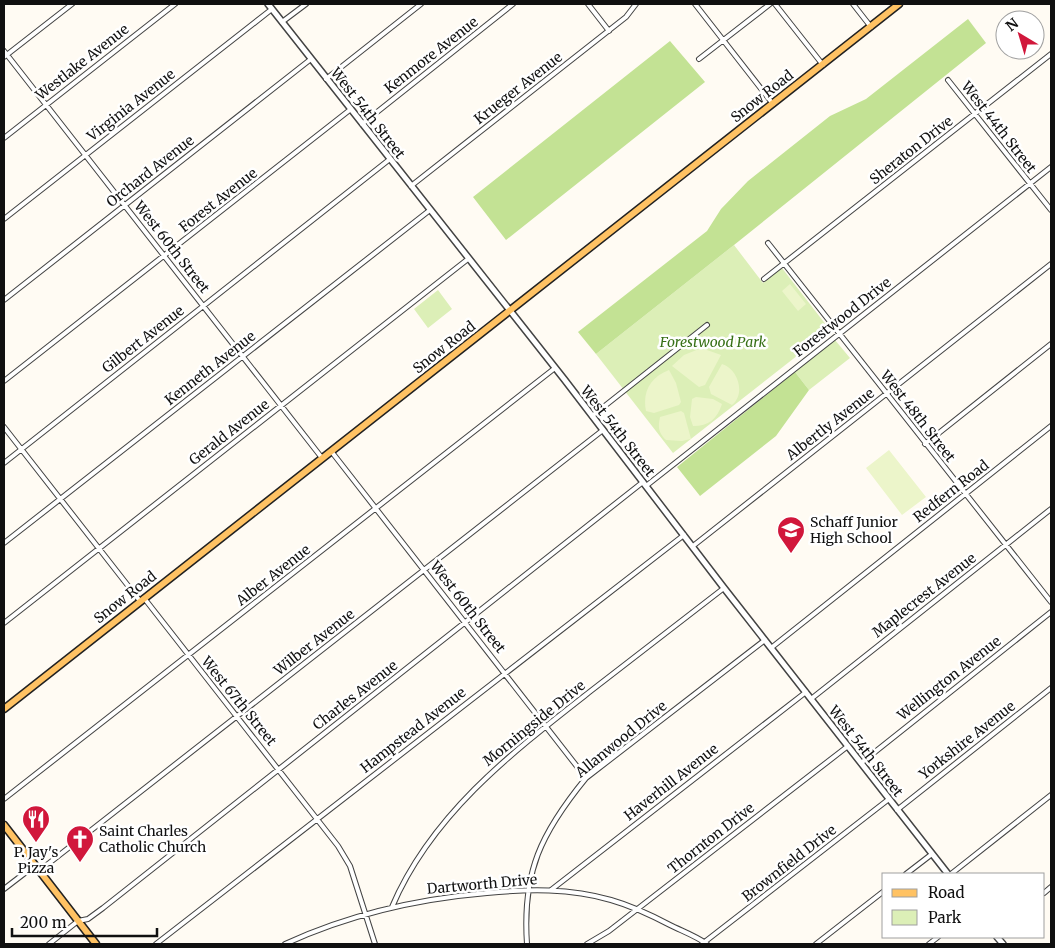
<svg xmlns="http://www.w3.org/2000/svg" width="1055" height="948" viewBox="0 0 1055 948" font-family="Merriweather,serif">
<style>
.green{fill:#dcefb7}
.forest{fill:#c3e294}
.pitch{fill:#ecf5ca}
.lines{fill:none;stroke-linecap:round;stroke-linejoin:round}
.minor-casing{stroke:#434343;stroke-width:6}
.tertiary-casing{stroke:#434343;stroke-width:8}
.primary-casing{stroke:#212121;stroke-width:9}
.minor{stroke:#fff;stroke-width:4}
.tertiary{stroke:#fff;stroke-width:5}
.primary{stroke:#ffc263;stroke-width:6}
.labels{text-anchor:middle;stroke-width:5;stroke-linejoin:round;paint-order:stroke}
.street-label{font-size:14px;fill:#101010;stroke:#fff}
.park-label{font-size:14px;font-style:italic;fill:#377017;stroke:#fff}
.poi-label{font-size:14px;fill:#101010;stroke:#fff;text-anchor:start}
</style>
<rect width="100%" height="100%" fill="#fffbf3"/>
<path class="green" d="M734,245L763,283L782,268L830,330L673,453L596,354Z
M438,290L452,309L428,328L414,309Z
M835,340L850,358L809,390L795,372Z"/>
<path class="forest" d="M968,19L986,43L734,245L596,354L578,332L707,231L721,209L748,181L830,116L866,99Z
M670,41L705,82L506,240L473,197Z
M795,372L809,390L776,436L700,496L677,467Z"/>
<path class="pitch" d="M790,284L806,304L798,311L782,291Z
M699,349L707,350L721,355L705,385L699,387L672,366L684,355Z
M722,364C738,369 746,394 732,405L711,394L709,387Z
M669,370L676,383L681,402L679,405L654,413L646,411C642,391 651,377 669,370Z
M696,397L713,399L722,404C717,419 709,426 693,426L690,417L692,399Z
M681,411L684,413L691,439L682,441L666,440C658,432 658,427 660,417Z
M889,450L926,497L902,515L866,468Z"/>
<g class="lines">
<g class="minor-casing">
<path id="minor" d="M588,4L609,31
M695,4L773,104
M775,4L823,65
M853,4L871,27
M282,22L306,4
M4,51L322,458
M4,57L72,4
M699,59L770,4
M326,79L421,4
M948,80L1051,210
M362,124L513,4
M4,138L175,4
M411,186L626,17L636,4
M4,219L272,9
M768,243L1051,602
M764,279L1051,54
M4,300L311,59
M4,381L351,109
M592,416L707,325
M4,427L140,601
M925,444L1051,344
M331,451L586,778
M4,463L390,159
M646,486L1051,167
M4,543L430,210
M693,546L1051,264
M144,598L338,846L350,866L375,944
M4,623L468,259
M771,648L1051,426
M811,699L1051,509
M861,763L1051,612
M4,799L555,368
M897,810L1051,688
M39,871L603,430
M906,874L932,854
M951,874L1051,795
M4,889L34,866
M551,890L806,692
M1044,893L1051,887
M392,907C432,813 514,751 592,690C636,656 680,622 724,588
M49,944L78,921L88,919L103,908L643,482
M156,944L684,535
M285,944C350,914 416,899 487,893C528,889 570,888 611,900C632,906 651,915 670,925C682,931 696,936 707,944
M527,944C522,872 541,833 586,778L765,640
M587,944L609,931L848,746
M702,944L889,799
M816,944L884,891
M929,944L938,937"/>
</g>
<g class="tertiary-casing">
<path id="tertiary" d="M268,4L564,379L724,588L948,874
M997,937L1003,944"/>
</g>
<g class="primary-casing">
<path id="primary" d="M4,709L899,4
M4,825L96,944"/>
</g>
<use href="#minor" class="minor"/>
<use href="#tertiary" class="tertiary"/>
<use href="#primary" class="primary"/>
</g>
<defs>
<g id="school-pin" transform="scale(1.4375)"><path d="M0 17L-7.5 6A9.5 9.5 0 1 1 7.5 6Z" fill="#d1173b" stroke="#fff"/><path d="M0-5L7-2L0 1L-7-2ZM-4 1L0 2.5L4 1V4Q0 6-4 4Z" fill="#fff"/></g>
<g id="restaurant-pin" transform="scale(1.4375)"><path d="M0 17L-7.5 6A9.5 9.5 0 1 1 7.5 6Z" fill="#d1173b" stroke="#fff"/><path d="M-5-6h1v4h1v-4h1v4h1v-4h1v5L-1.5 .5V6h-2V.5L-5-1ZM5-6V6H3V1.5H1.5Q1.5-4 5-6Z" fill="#fff"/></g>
<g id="church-pin" transform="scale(1.4375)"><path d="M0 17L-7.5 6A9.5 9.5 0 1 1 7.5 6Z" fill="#d1173b" stroke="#fff"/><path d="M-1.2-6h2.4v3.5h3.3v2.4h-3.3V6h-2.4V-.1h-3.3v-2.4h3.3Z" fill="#fff"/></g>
</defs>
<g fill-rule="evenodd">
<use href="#school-pin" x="791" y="530"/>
<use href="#restaurant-pin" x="36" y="819"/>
<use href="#church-pin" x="80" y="839"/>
</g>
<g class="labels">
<g class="street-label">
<text transform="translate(431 55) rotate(-38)" y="5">Kenmore Avenue</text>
<text transform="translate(82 62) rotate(-38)" y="5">Westlake Avenue</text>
<text transform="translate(518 88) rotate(-38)" y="5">Krueger Avenue</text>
<text transform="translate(762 96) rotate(-38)" y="5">Snow Road</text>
<text transform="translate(131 105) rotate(-38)" y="5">Virginia Avenue</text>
<text transform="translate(368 113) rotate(52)" y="5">West 54th Street</text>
<text transform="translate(999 127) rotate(52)" y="5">West 44th Street</text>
<text transform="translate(911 150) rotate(-38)" y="5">Sheraton Drive</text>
<text transform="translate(150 171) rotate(-38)" y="5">Orchard Avenue</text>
<text transform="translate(218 200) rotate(-38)" y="5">Forest Avenue</text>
<text transform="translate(172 247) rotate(52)" y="5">West 60th Street</text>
<text transform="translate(842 317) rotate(-38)" y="5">Forestwood Drive</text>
<text transform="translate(143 339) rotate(-38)" y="5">Gilbert Avenue</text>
<text transform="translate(444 347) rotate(-38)" y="5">Snow Road</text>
<text transform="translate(210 368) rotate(-38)" y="5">Kenneth Avenue</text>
<text transform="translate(918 416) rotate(52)" y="5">West 48th Street</text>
<text transform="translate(830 424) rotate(-38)" y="5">Albertly Avenue</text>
<text transform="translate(618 431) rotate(52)" y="5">West 54th Street</text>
<text transform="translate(229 432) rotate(-38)" y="5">Gerald Avenue</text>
<text transform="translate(951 491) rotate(-38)" y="5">Redfern Road</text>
<text transform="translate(273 575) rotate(-38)" y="5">Alber Avenue</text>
<text transform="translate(924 595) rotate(-38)" y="5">Maplecrest Avenue</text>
<text transform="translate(125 597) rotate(-38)" y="5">Snow Road</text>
<text transform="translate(468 607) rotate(52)" y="5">West 60th Street</text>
<text transform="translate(314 642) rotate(-38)" y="5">Wilber Avenue</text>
<text transform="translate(949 678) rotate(-38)" y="5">Wellington Avenue</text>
<text transform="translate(355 695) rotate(-38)" y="5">Charles Avenue</text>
<text transform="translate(239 701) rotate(51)" y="5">West 67th Street</text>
<text transform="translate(534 723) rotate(-39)" y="5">Morningside Drive</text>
<text transform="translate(413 730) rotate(-38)" y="5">Hampstead Avenue</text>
<text transform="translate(621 739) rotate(-39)" y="5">Allanwood Drive</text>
<text transform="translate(967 740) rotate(-38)" y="5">Yorkshire Avenue</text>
<text transform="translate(866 751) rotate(52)" y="5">West 54th Street</text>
<text transform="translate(671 782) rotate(-38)" y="5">Haverhill Avenue</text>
<text transform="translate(711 838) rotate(-38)" y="5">Thornton Drive</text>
<text transform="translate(789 863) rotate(-38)" y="5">Brownfield Drive</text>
<text transform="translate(482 884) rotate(-5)" y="5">Dartworth Drive</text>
</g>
<g class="park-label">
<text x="713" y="347">Forestwood Park</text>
</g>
<g class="poi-label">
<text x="810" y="527">Schaff Junior<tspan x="810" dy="16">High School</tspan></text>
<text x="99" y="836">Saint Charles<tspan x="99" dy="16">Catholic Church</tspan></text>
<text x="36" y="857" text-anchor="middle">P. Jay's<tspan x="36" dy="16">Pizza</tspan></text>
</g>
</g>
<rect width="1055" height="948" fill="none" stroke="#101010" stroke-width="10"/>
<rect x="882" y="873" width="162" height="65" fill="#ffffff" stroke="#9f9f9f"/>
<rect x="892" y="889" width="25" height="8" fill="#ffc263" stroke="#9f9f9f"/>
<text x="928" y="898" font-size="15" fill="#101010">Road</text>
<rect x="892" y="910" width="25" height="15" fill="#dcefb7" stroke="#9f9f9f"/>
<text x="928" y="923" font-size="15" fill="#101010">Park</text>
<g transform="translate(1020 35) rotate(322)"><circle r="24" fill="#ffffff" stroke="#9f9f9f"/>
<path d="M0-4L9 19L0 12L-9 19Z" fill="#d1173b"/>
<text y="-8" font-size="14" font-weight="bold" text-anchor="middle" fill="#101010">N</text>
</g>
<path d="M12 928v8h145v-8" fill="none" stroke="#101010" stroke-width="2.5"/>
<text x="20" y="928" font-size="15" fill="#101010" stroke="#ffffff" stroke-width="4" paint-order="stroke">200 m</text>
</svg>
